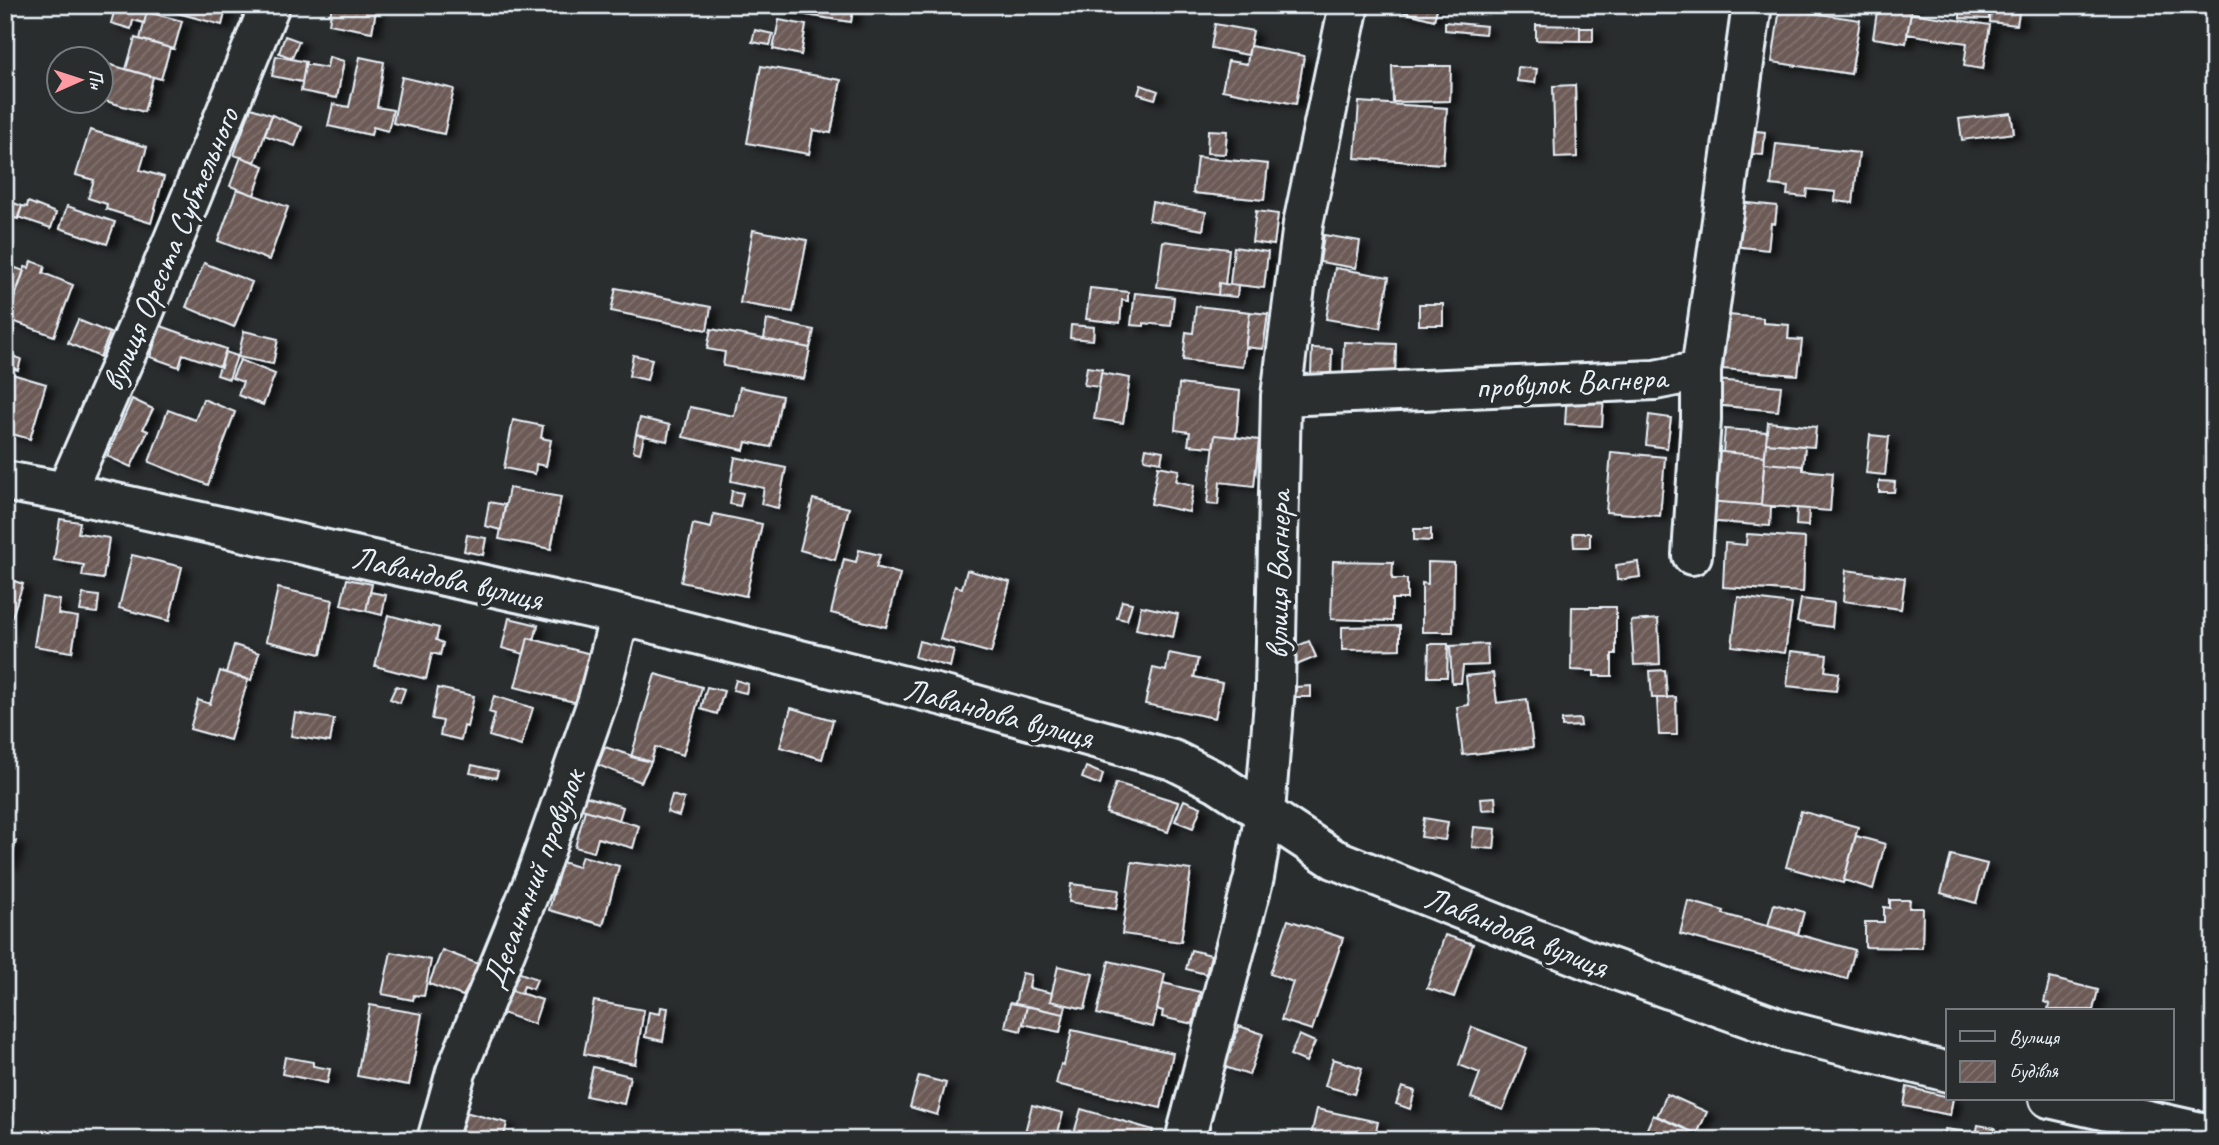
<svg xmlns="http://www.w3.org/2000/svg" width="2219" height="1145" viewBox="0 0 2219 1145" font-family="Caveat,sans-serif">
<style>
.building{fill:url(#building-hatch);stroke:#e8f1f8;stroke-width:2;filter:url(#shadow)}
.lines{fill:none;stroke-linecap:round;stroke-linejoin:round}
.minor-casing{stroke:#e8f1f8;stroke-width:44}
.minor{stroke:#2a2d2e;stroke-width:38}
.labels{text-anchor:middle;stroke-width:7;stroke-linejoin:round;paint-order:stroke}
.street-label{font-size:33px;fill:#e8f1f8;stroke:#2a2d2e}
</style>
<defs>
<pattern id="building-hatch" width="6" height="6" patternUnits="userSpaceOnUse" patternTransform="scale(1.75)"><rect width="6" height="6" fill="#6c5a56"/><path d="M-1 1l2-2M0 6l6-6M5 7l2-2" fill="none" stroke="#81726f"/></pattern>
<filter id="shadow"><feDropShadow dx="8" dy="4.5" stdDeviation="3.5" flood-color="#0009"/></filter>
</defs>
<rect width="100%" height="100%" fill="#2a2d2e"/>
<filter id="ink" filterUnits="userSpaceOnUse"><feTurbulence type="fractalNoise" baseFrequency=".0143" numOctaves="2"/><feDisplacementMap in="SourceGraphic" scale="14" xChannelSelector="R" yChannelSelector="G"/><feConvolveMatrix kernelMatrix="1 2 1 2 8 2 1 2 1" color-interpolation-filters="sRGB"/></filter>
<g filter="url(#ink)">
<path class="building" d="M116,5L147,12L144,23L133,20L131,29L111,23Z
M169,5H227L222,25L167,10Z
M332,5H377L372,32L329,24Z
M769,5H854L851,22L768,9Z
M1390,5H1438L1434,20L1389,8Z
M1878,5H1912L1906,43L1873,38Z
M1960,5H1989V19L1960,18Z
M1780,8L1860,20L1851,74L1772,62Z
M1991,10L2019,13L2017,25L1990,22Z
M147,12L182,21L174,49L140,39Z
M1911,13L1990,25L1983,69L1964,66L1967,43L1907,34Z
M779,20L806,25L801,55L773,49Z
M1445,22L1486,26L1485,34L1445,30Z
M1215,24L1253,31L1248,55L1211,48Z
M1536,25L1580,26V41L1536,40Z
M1580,28H1593V41H1580Z
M755,30L773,34L770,45L752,42Z
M285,36L299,41L292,58L279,53Z
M135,38L170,48L161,79L126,69Z
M1250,46L1304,56L1296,104L1222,90L1228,61L1247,64Z
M276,56L306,62L302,82L272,76Z
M329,57L344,61L337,98L301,91L305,64L327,68Z
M360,57L384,62L377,107L393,110L388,131L373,127L371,135L328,126L333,104L349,107Z
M104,63L153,77L144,112L102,100V71Z
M761,66L841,80L831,133L813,130L809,154L747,143Z
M1392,66H1451L1450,101L1393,102Z
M1518,67L1537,69L1535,83L1517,81Z
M402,77L454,89L444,134L393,123Z
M1141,85L1158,91L1155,99L1138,94Z
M1575,85L1577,157L1555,158L1553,86Z
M1359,102L1447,108L1443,164L1355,158Z
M251,108L272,115L255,162L234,155Z
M2011,113L2014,133L1962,140L1959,119Z
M272,115L302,127L295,146L264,135Z
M90,130L147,147L140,170L164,177L151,223L106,209L107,204L88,198L94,180L76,175Z
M1208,130L1227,131L1225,154L1207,153Z
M1747,130L1765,132L1763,155L1744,153Z
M1776,144L1859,153L1853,203L1835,201L1836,192L1807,189L1806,197L1787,195L1788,187L1771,185Z
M241,157L264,166L254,195L230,186Z
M1197,157L1268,164L1264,200L1193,193Z
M237,189L288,207L269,260L218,241Z
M11,202L22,206L18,219L7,216Z
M28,202L56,213L51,228L18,217L22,206L27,207Z
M1152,202L1206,212L1203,230L1149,220Z
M1738,202L1777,206L1775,224L1771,223L1768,250L1734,246Z
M67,206L115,222L107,244L60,228Z
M1256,211L1278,214L1274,245L1252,242Z
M753,230L807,240L793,312L740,303Z
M1324,235L1360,241L1356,268L1320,262Z
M1163,241L1229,249L1225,284L1219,283L1218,295L1157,287Z
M1234,247L1268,252L1264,288L1230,284Z
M31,261L45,266L43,273L73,285L54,336L7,319L25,267L29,268Z
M204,263L252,282L234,327L186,307Z
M13,267L24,271L16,294L5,290Z
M1335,268L1389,277L1380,328L1326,319Z
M1219,283L1238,286L1237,297L1218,295Z
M616,288L711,307L707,330L611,311Z
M1090,288L1128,292V301L1122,300L1120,323L1086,319Z
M1135,293L1174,297L1171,326L1144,323V326L1131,325Z
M1419,304H1443V325H1419Z
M1196,306L1250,312L1243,367L1183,360L1186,332L1193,333Z
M1250,312L1268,314L1263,349L1245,347Z
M1728,315L1763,318V323L1789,325L1788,339L1802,340L1798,375L1723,369Z
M78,320L110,333L100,357L68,343Z
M767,320L814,330L810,348L764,339Z
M1071,325L1094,327L1093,340L1070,338Z
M161,326L226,349L221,367L183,354L179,367L150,357Z
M711,329L810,348L804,379L723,366L725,352L707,349Z
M244,331L278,339L273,364L238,357Z
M1344,342L1396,344L1395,377L1343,375Z
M1312,348L1332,349L1331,374H1311Z
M225,352L237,356L229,379L217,375Z
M5,354L21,359L18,370L5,366Z
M633,355L652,359L647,380L629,376Z
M240,360L275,374L263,405L238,395L243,382L232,378Z
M1087,367L1102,369L1099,387L1084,385Z
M5,372L46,384L30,439L5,432Z
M1101,373L1130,378L1123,423L1094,419Z
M1716,380L1781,386L1778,411L1713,405Z
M1179,384L1240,391L1236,437L1215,435L1213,447L1188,445L1190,432L1175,430Z
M740,387L782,396L771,447L746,442L744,450L683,437L690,407L734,416Z
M1567,392L1604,394L1602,426L1565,424Z
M132,399L153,409L143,429L148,431L131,467L107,456Z
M203,399L235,412L208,485L149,462L168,410L195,420Z
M1649,415L1671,418L1667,448L1646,445Z
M640,418L670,425L667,441L636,434Z
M513,420L543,426L541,438L551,440L546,466L536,464L535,474L504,468Z
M1768,422L1816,427L1814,447L1766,443Z
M1725,429L1767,432L1765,456L1723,452Z
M636,434L644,436L640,453L633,451Z
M1215,435L1259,440L1254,486L1220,482L1218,505L1207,504Z
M1870,435L1889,437L1885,475L1866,473Z
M1766,443L1805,446L1803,466L1764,463Z
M1146,448L1163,451L1161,462L1144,459Z
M1712,451L1765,456L1761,505L1707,501Z
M1611,452L1665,457L1660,516L1606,512Z
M735,457L786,468L778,508L761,504L764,488L731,481Z
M1764,463L1803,466V470L1833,473L1830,511L1761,505Z
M1158,466L1179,470L1176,481L1194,485L1189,512L1151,504Z
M1879,481L1895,482L1894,492H1879Z
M509,488L561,497L551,549L499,539Z
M732,491L743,493L740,506L730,504Z
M813,499L849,508L835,560L800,550Z
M1707,501L1771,506L1770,526L1706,521Z
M489,502L505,505L501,530L485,526Z
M1797,508L1809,509L1808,526L1796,525Z
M714,514L762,524L746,596L681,582L693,524L711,528Z
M60,519L80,522L78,533L109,538L103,579L82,576L84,565L54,560Z
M1414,529H1431V541L1414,540Z
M1573,533H1590V547H1574Z
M1747,534L1805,538L1803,592L1723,587L1725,543L1746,545Z
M467,535L486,538L483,555L464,551Z
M859,550L880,555L876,567L900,574L886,627L831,613L844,559L856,562Z
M132,555L182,567L169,621L119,608Z
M1333,561L1393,562L1392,579H1407V599H1392V621L1331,619Z
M1428,562L1454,563L1453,632H1422V583L1428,584Z
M1638,562L1640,577L1617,580L1616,565Z
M967,570L1010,582L991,653L940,639L955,586L962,588Z
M1846,570L1905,578L1901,609L1843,601Z
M5,578L23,584L5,637Z
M347,579L372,584L366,611L341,605Z
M278,588L333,600L321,654L266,641Z
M370,592L386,595L382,615L366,611Z
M83,594L99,596L97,613L80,611Z
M42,597L60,600L58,614L78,617L72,652L34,646Z
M1738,597L1792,604L1785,653L1732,646Z
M1801,599L1834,603L1832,627L1797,622Z
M1122,601L1132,603L1127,620L1117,618Z
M1141,606L1178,614L1173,637L1136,629Z
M1572,607H1616V654H1612V676H1594V671L1571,670Z
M388,615L439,628L436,640L443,643L440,655L432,653L426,679L375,666Z
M509,618L538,625L534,640L528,638L524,654L502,648Z
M1658,619L1660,664L1634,665L1631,621Z
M1400,626V649L1342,650V627Z
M528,638L591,654L578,703L515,687Z
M919,641L954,650L950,667L915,657Z
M1309,641L1316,657L1294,666L1293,648Z
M1429,644H1448L1447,677H1428Z
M1487,644L1488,665L1463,666L1461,683H1452L1450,646Z
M234,645L259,653L251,680L226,673Z
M1791,651L1827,655L1825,671L1839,673L1836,691L1787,686Z
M1169,653L1198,659L1194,677L1222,683L1215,718L1145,704L1153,668L1166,671Z
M1665,670L1667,698H1652L1650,671Z
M220,671L248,680L230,740L190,729L198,700L210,704Z
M1493,673L1497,703L1527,699L1533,747L1463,755L1457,707L1469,705L1466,676Z
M655,674L702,687L683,755L655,747L651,762L631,757Z
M736,680L748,684L746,693L733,690Z
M396,686L405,689L400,703L390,699Z
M1311,686V697H1295V687Z
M707,687L724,691L717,714L701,709Z
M438,688L474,696L467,727L464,726L461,740L440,735L443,721L432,719Z
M494,696L533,708L521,746L489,736L495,714L489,712Z
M1676,697L1677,735H1659L1657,698Z
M791,708L833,720L822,759L780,747Z
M295,713L334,719L330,742L291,736Z
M1580,719L1581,726L1562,727V720Z
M605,747L651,762L641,782L598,765Z
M472,765L498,771L496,778L470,773Z
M1086,767L1103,774L1100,785L1082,778Z
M1116,783L1178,802L1168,832L1106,813Z
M578,794L623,807L619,820L575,807Z
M672,795L684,799L679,816L667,812Z
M1495,797L1496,809L1482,810L1481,798Z
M1184,800L1201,807L1193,828L1175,821Z
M585,810L639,826L633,848L598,838L594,852L575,847Z
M1801,811L1858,827L1843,883L1786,867Z
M1424,818L1448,822L1445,840L1421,837Z
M1474,827L1496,829L1494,849L1472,847Z
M1856,836L1885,844L1873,889L1844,880Z
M5,838L16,841L10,864L5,863Z
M1951,855L1987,864L1976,903L1941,893Z
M582,856L619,866L603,925L549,910L562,862L578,867Z
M1132,862L1191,870L1181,942L1122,934Z
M1071,884L1119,890L1116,909L1069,902Z
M1890,900H1910L1909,908H1923L1922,948L1865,947V922H1884V907L1890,908Z
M1688,901L1724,911L1723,914L1855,950L1847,979L1680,934Z
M1774,904L1804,912L1798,934L1768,926Z
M1288,920L1343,938L1312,1030L1281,1020L1293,982L1270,974Z
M1445,935L1473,944L1454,997L1427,988Z
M442,950L481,965L463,996L429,984Z
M1191,950L1211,955L1206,974L1186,969Z
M391,952L431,960L424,996L414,995L413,1000L382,994Z
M1109,961L1165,974L1153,1027L1097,1014Z
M1058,966L1093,974L1085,1009L1050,1001Z
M509,969L537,979L533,989L524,986L521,994L504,988Z
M1022,973L1031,975L1029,988L1052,993L1050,1001L1066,1005L1064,1014L1015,1004Z
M2050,978L2098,990L2093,1010H2048L2049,1004L2044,1002Z
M1163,983L1200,992L1193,1024L1162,1017L1163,1011L1157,1009Z
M504,988L542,1000L534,1024L496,1011Z
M594,1001L644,1010L635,1064L584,1054Z
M1010,1003L1027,1006L1021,1031L1005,1027Z
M370,1005L422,1014L409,1085L357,1076Z
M1027,1006L1064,1014L1060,1032L1023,1024Z
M661,1007L668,1008L663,1041L645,1037L649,1012L660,1014Z
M1239,1026L1263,1034L1249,1075L1225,1067Z
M1472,1027L1527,1048L1503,1110L1471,1098L1480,1073L1459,1065Z
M1072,1030L1173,1053L1161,1108L1056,1084L1061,1064L1064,1065Z
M1299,1035L1315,1042L1306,1062L1290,1055Z
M285,1057L313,1062V1066L330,1069L327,1083L282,1074Z
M1333,1059L1362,1068L1354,1094L1325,1086Z
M593,1067L630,1076L624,1104L586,1096Z
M919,1076L946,1083L937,1115L910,1107Z
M1402,1087L1415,1091L1410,1109L1396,1104Z
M1907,1087L1953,1098L1950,1115L1904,1106Z
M1667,1094L1707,1112L1697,1134L1657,1116Z
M1032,1105L1063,1113L1056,1140H1023Z
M1081,1109L1153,1130L1151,1140H1072Z
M1317,1109L1378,1122L1374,1140H1310Z
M461,1111L507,1123L503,1140H454Z
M1653,1115L1704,1137L1703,1140H1642Z
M1978,1125L1995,1128L1993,1140H1975Z
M1945,1129L1968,1132L1967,1140H1943Z"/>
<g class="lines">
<g class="minor-casing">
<path id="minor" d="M1281,396L1655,380L1701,371L1752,5
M5,481L66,492L620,615L948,697L1173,760L1217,782L1334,859L1588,960L1784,1030L1948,1072
M66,492L137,329L270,5
M1692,555L1701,419V371
M2049,1098L2214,1135
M437,1140L456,1072L536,876L598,700L620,615
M1185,1140L1254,877L1265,812L1275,689L1281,396L1303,224L1349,5"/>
</g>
<use href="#minor" class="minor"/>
</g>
</g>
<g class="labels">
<g class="street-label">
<text transform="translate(169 249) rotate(-67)" y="12">вулиця Ореста Субтельного</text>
<text transform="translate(1571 381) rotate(-3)" y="12">провулок Вагнера</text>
<text transform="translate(1277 575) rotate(-89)" y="12">вулиця Вагнера</text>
<text transform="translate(448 577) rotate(13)" y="12">Лавандова вулиця</text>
<text transform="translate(999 712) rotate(15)" y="12">Лавандова вулиця</text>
<text transform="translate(532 878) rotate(-69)" y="12">Десантний провулок</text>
<text transform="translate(1517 931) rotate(22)" y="12">Лавандова вулиця</text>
</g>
</g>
<rect width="2219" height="1145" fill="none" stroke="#2a2d2e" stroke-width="28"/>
<rect x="14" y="14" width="2191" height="1117" fill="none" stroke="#e8f1f8" stroke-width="2.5" filter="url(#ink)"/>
<rect x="1946" y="1009" width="228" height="91" fill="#2a2d2e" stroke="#767b7f" stroke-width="2"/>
<rect x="1960" y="1031" width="35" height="10" fill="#2a2d2e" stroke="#767b7f" stroke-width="2"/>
<text x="2009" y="1044" font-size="21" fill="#e8f1f8">Вулиця</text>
<rect x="1960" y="1061" width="35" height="21" fill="url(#building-hatch)" stroke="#767b7f" stroke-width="2"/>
<text x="2009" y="1078" font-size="21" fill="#e8f1f8">Будівля</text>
<g transform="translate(80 80) rotate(87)"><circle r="33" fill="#2a2d2e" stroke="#767b7f" stroke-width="2"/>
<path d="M0-5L12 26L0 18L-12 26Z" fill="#ff9aa2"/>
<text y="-10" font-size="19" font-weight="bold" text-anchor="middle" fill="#e8f1f8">Пн</text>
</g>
</svg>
